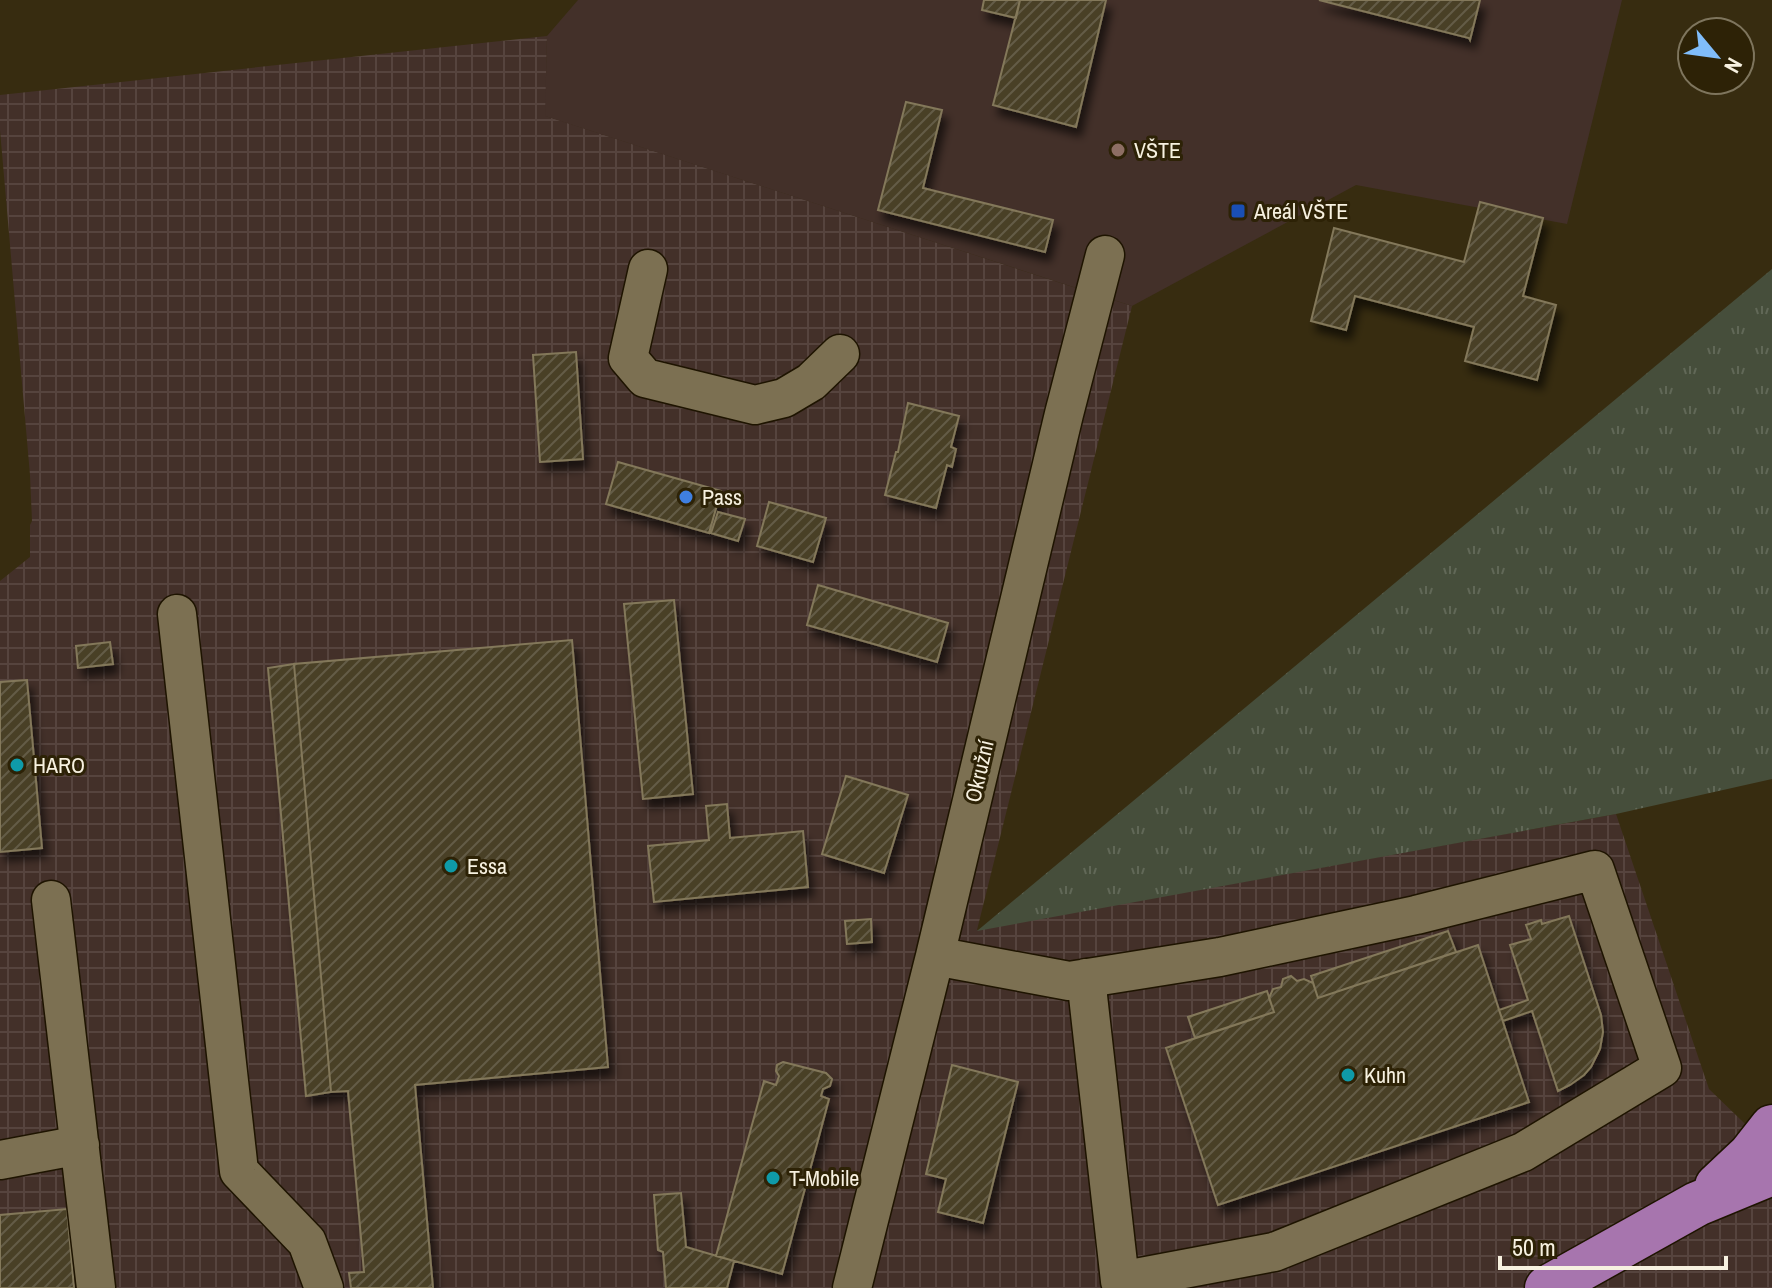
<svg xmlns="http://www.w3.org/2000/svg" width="1772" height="1288" viewBox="0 0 1772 1288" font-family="'Archivo Narrow',sans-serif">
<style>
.industrial{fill:url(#industrial-grid)}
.education{fill:#433029}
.grass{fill:url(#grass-tufts)}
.building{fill:url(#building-hatch);stroke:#83785a;stroke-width:2;filter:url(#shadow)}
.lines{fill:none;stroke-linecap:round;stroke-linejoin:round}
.minor-casing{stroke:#1e1400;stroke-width:41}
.major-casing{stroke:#1e1400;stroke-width:47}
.minor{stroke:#7c7052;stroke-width:38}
.major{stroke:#a775ae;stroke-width:44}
.education-dot{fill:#8d6e63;stroke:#2d2206;stroke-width:3}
.transit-dot{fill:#1a4fb4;stroke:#2d2206;stroke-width:3}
.shop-dot{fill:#3f7fe0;stroke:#2d2206;stroke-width:3}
.culture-dot{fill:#0f9aa8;stroke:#2d2206;stroke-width:3}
.labels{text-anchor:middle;stroke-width:6;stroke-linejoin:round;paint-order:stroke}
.poi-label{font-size:22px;fill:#f7f1e0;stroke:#2d2206;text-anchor:start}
.street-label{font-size:22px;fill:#f7f1e0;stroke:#2d2206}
</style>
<defs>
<pattern id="industrial-grid" width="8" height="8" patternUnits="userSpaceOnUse" patternTransform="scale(2)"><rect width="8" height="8" fill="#433029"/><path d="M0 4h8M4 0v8" fill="none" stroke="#56443e"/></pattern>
<pattern id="grass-tufts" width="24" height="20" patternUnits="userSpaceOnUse" patternTransform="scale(2)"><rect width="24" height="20" fill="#464e3b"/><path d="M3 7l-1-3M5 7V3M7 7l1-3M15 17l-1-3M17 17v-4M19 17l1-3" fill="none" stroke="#616857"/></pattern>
<pattern id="building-hatch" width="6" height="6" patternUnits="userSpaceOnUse" patternTransform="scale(2)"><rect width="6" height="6" fill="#494027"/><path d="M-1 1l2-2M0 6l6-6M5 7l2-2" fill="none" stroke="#645c46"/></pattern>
<filter id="shadow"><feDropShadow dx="5" dy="9" stdDeviation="4" flood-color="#0009"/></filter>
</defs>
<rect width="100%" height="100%" fill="#372c10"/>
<path class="industrial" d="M547,36L546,116L1132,306L977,930L1616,814L1709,1089L1772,1150V1288H0V581L30,557V525L32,521L30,475L0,130V95Z"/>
<path class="education" d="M578,0H1622L1567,224L1356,185L1132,306L545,116L547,36Z"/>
<path class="grass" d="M1772,269V779L1616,814L977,931Z"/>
<path class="building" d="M984,0H1020L1016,18L982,10Z
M1020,0H1106L1076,127L993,105Z
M1319,0H1480L1470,40L1469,38Z
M906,102L942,110L923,188L1053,220L1045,252L878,210Z
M1480,202L1543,218L1523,296L1556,305L1537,380L1465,361L1474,327L1355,296L1346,330L1311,321L1334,228L1464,262Z
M576,352L583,459L540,462L533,355Z
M908,403L959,416L951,447L956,449L952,467L947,465L936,508L885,495L896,452H898Z
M618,462L721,491L709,533L606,504Z
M769,502L826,518L813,562L757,546Z
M718,512L745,519L738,541L711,533Z
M818,585L948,623L937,662L807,625Z
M674,600L693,794L643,799L624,604Z
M572,640L608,1067L415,1085L433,1288H351L349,1273L364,1272L348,1091L331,1092L294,664Z
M110,642L113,664L78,668L76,646Z
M294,664L331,1092L306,1096L268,668Z
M27,680L42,848L0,852V682Z
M846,776L908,795L884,873L822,854Z
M727,804L730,838L803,831L808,887L654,902L648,846L709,840L706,806Z
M1569,916L1601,1015L1603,1032L1600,1049L1591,1067L1584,1075L1570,1085L1558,1091L1532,1011L1503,1021L1499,1010L1528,1000L1510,945L1531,939L1526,925L1541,920L1542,924Z
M871,919L872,942L847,944L845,921Z
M1448,931L1456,952L1318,998L1311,976Z
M1478,945L1529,1102L1218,1205L1166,1048L1274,1012L1269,998L1273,989L1281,987L1283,979L1291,976L1297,981L1304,979L1313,983L1318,998Z
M1267,991L1274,1012L1195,1038L1188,1017Z
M783,1062L826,1073L832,1079L830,1086L823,1089L821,1096L829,1099L782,1274L716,1256L764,1081L776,1085L779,1076L776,1071L777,1065Z
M952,1065L1018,1082L983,1223L938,1212L946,1179L926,1174Z
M681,1193L686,1247L734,1261L727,1288H666L663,1252L658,1250L654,1195Z
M67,1209L74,1288H0V1215Z"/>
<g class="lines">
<g class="minor-casing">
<path id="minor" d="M648,269L628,358L645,378L755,405L784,398L811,382L840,354
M177,614L239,1171L307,1242L324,1288
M51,900L96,1288
M935,956L1069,981L1220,957L1416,915L1595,870L1662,1068L1523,1152L1274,1252L1120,1281L1086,978
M0,1160L80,1145
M852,1288L935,956L1064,414L1105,255"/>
</g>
<g class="major-casing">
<path id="major" d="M1717,1186L1750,1155L1772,1127
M1547,1288L1697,1204L1772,1173"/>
</g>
<use href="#minor" class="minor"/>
<use href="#major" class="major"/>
</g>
<circle class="education-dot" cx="1118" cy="150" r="8"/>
<rect class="transit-dot" x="1230" y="203" width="16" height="16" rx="4"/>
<circle class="shop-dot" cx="686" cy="497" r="8"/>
<g class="culture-dot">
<circle cx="17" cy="765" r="8"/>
<circle cx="451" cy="866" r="8"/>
<circle cx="1348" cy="1075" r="8"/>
<circle cx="773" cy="1178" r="8"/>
</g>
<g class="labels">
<g class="poi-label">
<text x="1134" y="158">VŠTE</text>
<text x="1254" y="219">Areál VŠTE</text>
<text x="702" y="505">Pass</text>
<text x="33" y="773">HARO</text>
<text x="467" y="874">Essa</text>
<text x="1364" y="1083">Kuhn</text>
<text x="789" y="1186">T-Mobile</text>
</g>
<g class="street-label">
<text transform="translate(979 771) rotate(-77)" y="8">Okružní</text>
</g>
</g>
<g transform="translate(1716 56) rotate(119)"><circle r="38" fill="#2d2206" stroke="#7e755d" stroke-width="2"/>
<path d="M0-6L14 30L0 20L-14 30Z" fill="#80bdfa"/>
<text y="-12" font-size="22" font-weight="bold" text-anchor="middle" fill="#f7f1e0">N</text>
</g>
<path d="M1500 1256v12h226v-12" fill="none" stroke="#f7f1e0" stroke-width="4"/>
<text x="1512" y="1256" font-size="24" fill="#f7f1e0" stroke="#2d2206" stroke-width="6" paint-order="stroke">50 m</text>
</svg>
